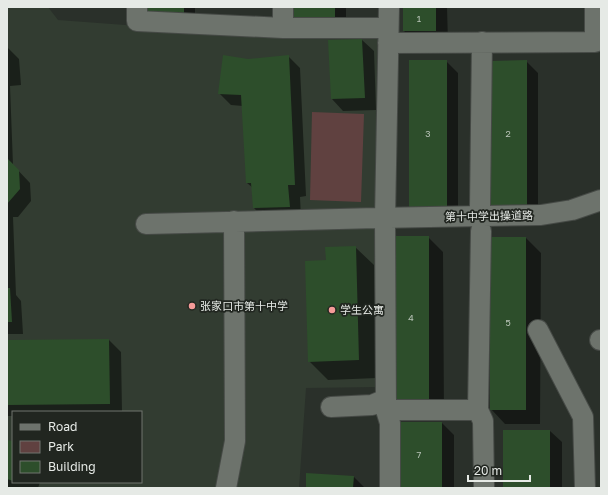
<svg xmlns="http://www.w3.org/2000/svg" width="608" height="495" viewBox="0 0 608 495" font-family="'Golos Text','Noto Sans SC',sans-serif">
<style>
.built{fill:#323c31;fill-rule:evenodd}
.green{fill:#604140}
.shadow{fill:#0007}
.building{fill:#2d4e2b}
.lines{fill:none;stroke-linecap:round;stroke-linejoin:round}
.minor-casing{stroke:#464a46;stroke-width:22}
.minor{stroke:#6d736c;stroke-width:20}
.poi-dot{fill:#f59b98;stroke:#212620;stroke-width:1.5}
.labels{text-anchor:middle;stroke-width:3.5;stroke-linejoin:round;paint-order:stroke}
.number-label{font-size:9px;fill:#b8c3b7}
.street-label{font-size:11px;fill:#e6eae6;stroke:#212620}
.poi-label{font-size:11px;fill:#e6eae6;stroke:#212620;text-anchor:start}
</style>
<rect width="100%" height="100%" fill="#2a302a"/>
<path class="built" d="M7,7H48L58,20L271,36H378L376,225L377,387L306,388L299,488H7ZM13,412H141V482H13Z"/>
<path class="green" d="M312,112L364,114L361,202L310,200Z"/>
<path class="shadow" d="M143,7H195V30Z
M290,7H346V34Z
M404,7H447L448,42H416L404,31Z
M362,40L374,51L376,110L343,111L332,99Z
M7,47L19,59L21,85L10,86L13,165L30,183L31,201L18,217H13L16,295L21,301L23,334H7Z
M288,56L300,68L306,196L300,197L301,218L266,220L254,208L253,188L247,183L243,106L231,105L219,93L248,60Z
M446,61L458,73V219H421Z
M526,61L538,73V220H502Z
M428,237L443,252L444,414H409L394,399Z
M526,238L541,253L540,424H505L491,409Z
M355,247L374,265L377,378L328,380L309,361L327,261Z
M109,340L121,352L122,412H13V416H7V341Z
M442,423L454,435V488H396Z
M550,431L562,442V488H504Z
M7,441L13,443V482H40L38,488L7,487Z
M354,477L365,488H307Z"/>
<path class="building" d="M142,7H184V18H142Z
M289,7H335V23H289Z
M403,7H436V31H403Z
M362,39L365,98L331,99L328,40Z
M223,55L248,59L289,55L295,185H288L290,207L253,208L251,183H246L241,95L218,94Z
M409,60H447V208H409Z
M527,60V208H489V61Z
M7,158L19,170L20,189L7,204Z
M392,236H429V399H393Z
M490,237H526V410H490Z
M356,246L359,360L308,362L305,261L326,260L325,247Z
M7,288H10L12,322H7Z
M109,339L110,404L7,405V340Z
M395,422H442V488H395Z
M503,430H550V488H503Z
M7,440L13,441V481L7,479Z
M306,473L354,476L353,488H306Z"/>
<g class="lines">
<g class="minor-casing">
<path id="minor" d="M137,7V21L283,28
M283,7V28H388
M389,7L385,218L386,410L390,423V488
M388,43L595,42V7
M480,207L482,42
M146,224L376,218L541,215L572,210L601,200
M481,231L478,410L483,421L484,488
M538,330L583,417L585,488
M600,340H601
M331,407L372,405L386,399
M386,410H478
M226,488L235,441L234,221"/>
</g>
<use href="#minor" class="minor"/>
</g>
<g class="poi-dot">
<circle cx="192" cy="306" r="4"/>
<circle cx="332" cy="310" r="4"/>
</g>
<g class="labels">
<g class="number-label">
<text x="419" y="22">1</text>
<text x="428" y="137">3</text>
<text x="508" y="137">2</text>
<text x="411" y="321">4</text>
<text x="508" y="326">5</text>
<text x="419" y="458">7</text>
</g>
<g class="street-label">
<text transform="translate(489 216) rotate(-1)" y="4">第十中学出操道路</text>
</g>
<g class="poi-label">
<text x="200" y="310">张家口市第十中学</text>
<text x="340" y="314">学生公寓</text>
</g>
</g>
<rect width="608" height="495" fill="none" stroke="#e6eae6" stroke-width="16"/>
<rect x="12" y="411" width="130" height="72" fill="#212620" stroke="#70746f"/>
<rect x="20" y="424" width="20" height="6" fill="#6d736c" stroke="#70746f"/>
<text x="48" y="431" font-size="12" fill="#e6eae6">Road</text>
<rect x="20" y="441" width="20" height="12" fill="#604140" stroke="#70746f"/>
<text x="48" y="451" font-size="12" fill="#e6eae6">Park</text>
<rect x="20" y="461" width="20" height="12" fill="#2d4e2b" stroke="#70746f"/>
<text x="48" y="471" font-size="12" fill="#e6eae6">Building</text>
<path d="M468 475v6h62v-6" fill="none" stroke="#e6eae6" stroke-width="2"/>
<text x="474" y="475" font-size="12" fill="#e6eae6" stroke="#212620" stroke-width="3" paint-order="stroke">20 m</text>
</svg>
